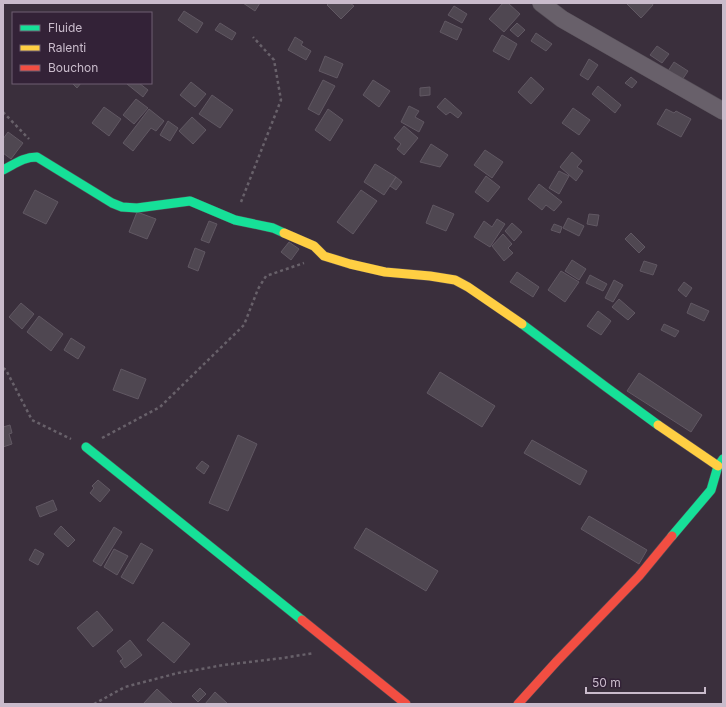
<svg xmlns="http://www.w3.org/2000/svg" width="726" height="707" viewBox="0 0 726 707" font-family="Inter,sans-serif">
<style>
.building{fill:#4f4751;stroke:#615863}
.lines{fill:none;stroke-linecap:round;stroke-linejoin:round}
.street-casing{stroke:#534b55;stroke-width:18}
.fast-casing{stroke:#534b55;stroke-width:10}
.slow-casing{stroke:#534b55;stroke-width:10}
.jam-casing{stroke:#534b55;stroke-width:10}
.path{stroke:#68616a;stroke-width:2.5;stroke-dasharray:3 3;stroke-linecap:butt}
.street{stroke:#68606a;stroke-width:17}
.fast{stroke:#16e098;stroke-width:9}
.slow{stroke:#ffcf43;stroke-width:9}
.jam{stroke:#f24e42;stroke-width:9}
</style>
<rect width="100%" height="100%" fill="#3a2f3c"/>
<path class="building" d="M243,3H260L255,11Z
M329,3H350L354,6L341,19L327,5Z
M503,3H508L520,14L504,32L489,19Z
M626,3H652L653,5L641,18Z
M454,6L467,14L462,23L448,15Z
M184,11L203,23L197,33L178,20Z
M445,21L462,29L457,40L440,32Z
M220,23L236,33L232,40L215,30Z
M517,23L525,30L518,37L510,30Z
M536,33L552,44L546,51L531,41Z
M502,35L517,44L509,60L493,51Z
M295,37L303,42L301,45L311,51L306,60L288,50Z
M657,46L669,54L662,63L650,55Z
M325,56L343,64L337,78L319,71Z
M589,59L598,65L588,80L580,75Z
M674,62L688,71L682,80L668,71Z
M531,77L544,89L531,104L518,92Z
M631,77L637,82L632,88L625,83Z
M323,80L335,86L319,115L308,109Z
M373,80L390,91L379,107L363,95Z
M191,82L206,94L195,107L180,95Z
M72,83H81L77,88Z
M128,83H139L148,90L143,97L127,84Z
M598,86L621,105L615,113L592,94Z
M430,87V95L420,96V88Z
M212,95L233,110L220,128L199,114Z
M445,98L462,113L458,118L450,112L446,115L437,107Z
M136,99L148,108L134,124L123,115Z
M409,106L419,111L415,117L424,122L419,132L401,122Z
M104,107L121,119L109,136L92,123Z
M573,108L590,120L579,135L562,123Z
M149,109L164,121L156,131L151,128L133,151L123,143Z
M328,109L343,120L330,141L315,130Z
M666,109L674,113L676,111L691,119L681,137L657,124Z
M192,117L206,130L193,144L179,131Z
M168,121L178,128L170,141L160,135Z
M404,126L418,138L404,155L397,149L401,144L394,138Z
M8,132L23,143L11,159L3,153V139Z
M431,144L448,155L440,167L420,162Z
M485,150L503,162L492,178L474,165Z
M572,152L582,161L577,167L583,171L576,181L560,167Z
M375,164L396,177L384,195L364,182Z
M559,171L569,176L559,194L549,188Z
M486,176L500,187L488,202L475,192Z
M396,177L402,182L396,190L390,186Z
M539,184L562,202L554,211L546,205L542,210L528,199Z
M35,190L58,202L46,224L23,213Z
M361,190L377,201L353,234L337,222Z
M433,205L454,214L446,231L426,223Z
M137,212L156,219L147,239L129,232Z
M589,214L599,215L597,226L587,224Z
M568,218L584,226L579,236L563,228Z
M497,219L505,224L490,247L474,237L484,221L492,227Z
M209,221L217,224L209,243L201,240Z
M512,223L522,232L514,241L505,231Z
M554,224L562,227L560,233L551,230Z
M631,233L645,247L639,253L625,239Z
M503,234L512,244L508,248L513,253L504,261L492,246Z
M289,242L299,249L291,260L281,252Z
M195,248L205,252L198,271L188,267Z
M572,260L586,269L579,280L565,271Z
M644,261L657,265L653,275L640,271Z
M561,271L579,282L565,302L548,290Z
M517,272L539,287L533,297L510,282Z
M590,275L607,284L603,291L586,283Z
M614,280L623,285L613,302L605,298Z
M684,282L692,288L686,297L678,290Z
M619,299L635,313L628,320L612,307Z
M21,303L34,314L22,329L9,317Z
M691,303L709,311L704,321L687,313Z
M598,311L611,321L601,335L587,326Z
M39,316L63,334L51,351L27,332Z
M664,324L679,331L675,337L661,330Z
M71,338L85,347L78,359L64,350Z
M121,369L146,379L138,399L113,390Z
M440,372L495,406L482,427L427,393Z
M639,373L702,415L691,432L627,391Z
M10,425L12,433L9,434L12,444L3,447V427Z
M238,435L257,444L228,511L209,503Z
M532,440L587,471L580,485L524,453Z
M202,461L209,466L204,474L196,468Z
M98,480L110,490L100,502L90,493L94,488L92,486Z
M53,500L57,510L40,517L36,507Z
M589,516L647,550L639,564L581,529Z
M61,526L75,540L68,547L54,534Z
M114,527L122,532L101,566L93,561Z
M366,528L438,571L426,591L354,548Z
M141,543L153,550L133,584L121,577Z
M35,549L44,554L38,565L29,560Z
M114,549L128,556L117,575L104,567Z
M97,611L113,630L93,647L77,628Z
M163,622L190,644L174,663L147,640Z
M130,640L142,655L125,668L120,661L123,659L117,651Z
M200,688L206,694L198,702L192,696Z
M157,689L173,704H143Z
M215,692L228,704H205Z"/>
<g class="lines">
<g class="street-casing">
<path id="street" d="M541,3L562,19L723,111"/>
</g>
<g class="fast-casing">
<path id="fast" d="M3,170C15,164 23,157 37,157L112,203L122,207L137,208L190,201L235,220L273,228L284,233
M522,324L606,387L658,425
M86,447L302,620
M672,536L711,490L718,466L723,459"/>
</g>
<g class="slow-casing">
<path id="slow" d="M284,233L314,246L324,256L350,264L385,272L430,276L455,280L468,287L522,324
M658,425L718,466"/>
</g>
<g class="jam-casing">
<path id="jam" d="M302,620L406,704
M518,704L557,661L639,576L672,536"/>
</g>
<path class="path" d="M3,112L29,139
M241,202L281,100L274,60L253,37
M3,368L6,370L32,420L71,439
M102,438L160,407L244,325L258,289L266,276L304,263
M94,704L125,687L178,673L224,665L283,658L314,653"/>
<use href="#street" class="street"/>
<use href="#fast" class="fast"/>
<use href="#slow" class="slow"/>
<use href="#jam" class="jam"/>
</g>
<rect width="726" height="707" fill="none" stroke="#c9bbcb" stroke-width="8"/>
<rect x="12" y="12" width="140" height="72" fill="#332237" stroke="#6f5f72"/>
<rect x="20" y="25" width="20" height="6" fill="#16e098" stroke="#6f5f72"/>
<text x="48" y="32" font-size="12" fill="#c9bbcb">Fluide</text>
<rect x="20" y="45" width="20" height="6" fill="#ffcf43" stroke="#6f5f72"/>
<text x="48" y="52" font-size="12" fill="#c9bbcb">Ralenti</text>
<rect x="20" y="65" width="20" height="6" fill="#f24e42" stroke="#6f5f72"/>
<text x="48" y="72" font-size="12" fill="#c9bbcb">Bouchon</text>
<path d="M586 687v6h119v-6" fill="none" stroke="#c9bbcb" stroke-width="2"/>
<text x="592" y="687" font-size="12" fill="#c9bbcb" stroke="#332237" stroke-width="3" paint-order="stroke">50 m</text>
</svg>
